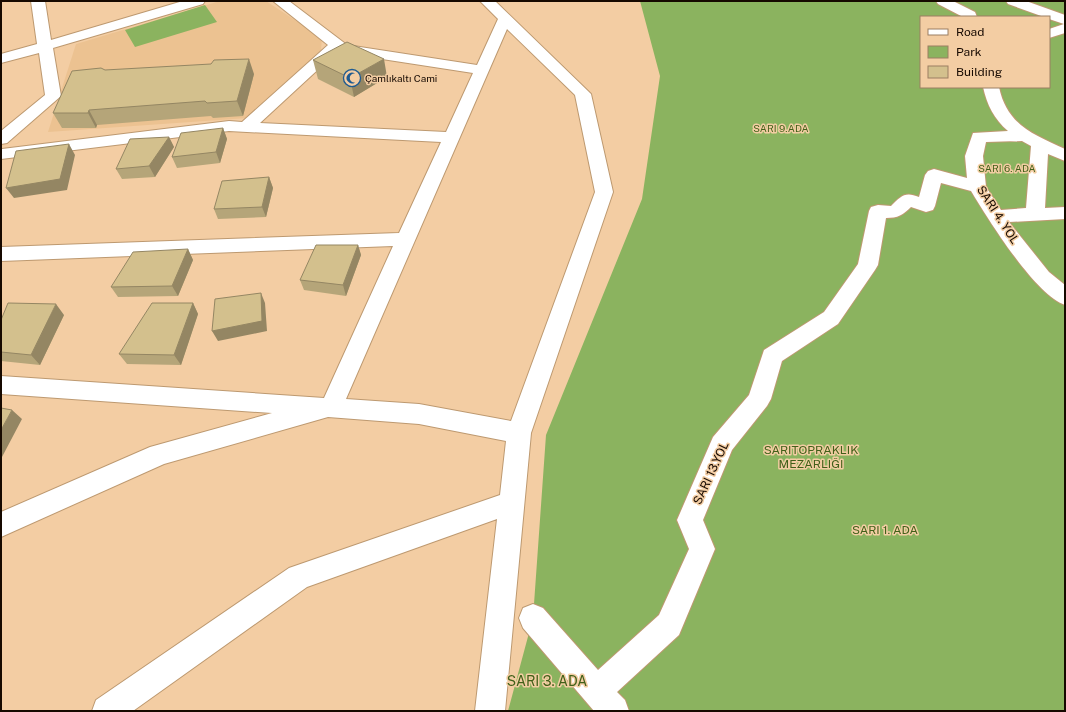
<svg xmlns="http://www.w3.org/2000/svg" width="1066" height="712" viewBox="0 0 1066 712" font-family="'Public Sans',sans-serif">
<style>
.built{fill:#ecc291}
.green{fill:#8bb35f;fill-rule:evenodd}
.lines{fill:none;stroke-linecap:round;stroke-linejoin:round}
.minor-casing{stroke:#bd9970;stroke-width:2}
.minor{fill:#fff;fill-rule:evenodd}
.wall{fill:#b5a579}
.shaded-wall{fill:#948663}
.building{fill:#d3c08d;stroke:#948663}
.labels{text-anchor:middle;stroke-width:3;stroke-linejoin:round;paint-order:stroke}
.far-poi-label{font-size:10px;fill:#160900;stroke:#f3cda3;text-anchor:start}
.far-park-label{font-size:10px;fill:#416019;stroke:#f3cda3}
.street-label{font-size:12px;fill:#160900;stroke:#f3cda3}
.park-label{font-size:12px;fill:#416019;stroke:#f3cda3}
.near-park-label{font-size:14px;fill:#416019;stroke:#f3cda3}
</style>
<rect width="100%" height="100%" fill="#f3cda3"/>
<path class="built" d="M220,1H266L322,38L321,50L248,118L48,132L76,44Z"/>
<path class="green" d="M640,1H1065V711H508L533,618L546,435L642,199L660,76ZM921,17H1049V87H921Z
M205,5L217,22L135,47L125,30Z"/>
<g class="lines">
<g class="minor-casing">
<path id="minor" d="M31,1H45L51,40L183,1H205L203,4L53,48L61,96L7,143L1,144V131L45,95L39,53L1,63V54L37,44Z
M273,1H289L347,45L477,65L498,19L480,1H495L591,94L613,192L531,433L505,711H475L497,519L307,587L133,711H92L96,700L289,568L500,495L506,441L419,424L328,417L164,464L1,537V512L150,447L272,413L1,394V376L324,398L393,246L1,261V247L399,233L441,142L229,131L1,159L2,149L229,121L242,122L328,45ZM507,29L575,95L595,192L511,421L419,404L346,399ZM337,52L343,53L473,73L446,132L260,123Z
M936,1H953L975,12L977,17H963L938,4Z
M1006,1H1026L1065,15V33L1049,38V29L1064,24L1049,19V17H1044L1008,4Z
M983,87H999C1007,125 1033,134 1065,149V161L1048,154L1045,208L1065,207V219L1009,222L1049,272L1065,285V305C1035,295 988,219 971,191L941,183L935,206L933,210L926,212L911,207C903,215 898,218 886,218L878,265L875,270L838,324L782,361L771,399L767,406L732,450L703,520L715,549L679,635L617,692L625,700L629,711H594L523,628L519,618L523,608L533,604L543,608L598,670L659,615L689,549L677,520L713,437L749,395L764,350L824,312L858,264L869,211L871,207L878,205L891,206C901,196 905,191 919,197L925,175L928,171L934,169L967,178L965,156L973,133L1008,131C994,119 987,105 983,87ZM1022,141L1031,146L1026,208L1001,210L986,187L983,156L986,142Z"/>
</g>
<use href="#minor" class="minor"/>
</g>
<path class="wall" d="M313,60L387,77L354,97L318,79Z
M105,70L254,74L243,116L213,118L211,116L97,125L96,128H62L53,113Z
M223,128L227,139L220,163L177,168L172,157Z
M169,137L174,147L155,177L122,179L116,169Z
M269,177L273,188L266,217L218,219L214,209Z
M358,245L361,255L346,296L304,290L300,280Z
M188,249L193,260L178,296L118,297L111,287Z
M193,303L198,314L181,365L127,364L119,354Z
M64,315L40,365L1,361V320Z"/>
<path class="shaded-wall" d="M249,59L254,74L243,116L237,101Z
M384,59L387,77L354,97L350,78Z
M89,110L97,125L96,128L88,113Z
M223,128L227,139L220,163L216,152Z
M169,137L174,147L155,177L149,166Z
M69,144L75,155L67,190L14,198L6,188Z
M269,177L273,188L266,217L262,207Z
M358,245L361,255L346,296L343,285Z
M188,249L193,260L178,296L172,286Z
M261,293L265,303L267,331L218,341L212,331Z
M193,303L198,314L181,365L174,355Z
M56,304L64,315L40,365L31,355Z
M12,410L22,419L2,457H1V430Z"/>
<path class="building" d="M347,42L384,59L350,78L313,60Z
M249,59L237,101L207,103L205,101L89,110L88,113H53L72,71L101,68L105,70L211,64L214,60Z
M223,128L216,152L172,157L181,133Z
M169,137L149,166L116,169L130,139Z
M69,144L60,179L6,188L16,151Z
M269,177L262,207L214,209L222,181Z
M316,245H358L343,285L300,280Z
M188,249L172,286L111,287L133,252Z
M261,293L262,321L212,331L215,299Z
M8,303L56,304L31,355L1,352V320Z
M152,303H193L174,355L119,354Z
M1,408L12,410L1,430Z"/>
<defs>
<g id="mosque-ring" transform="scale(0.9)"><circle r="9.5" fill="#f3cda3" stroke="#1f5b91" stroke-width="1.5"/><path d="M3.5-4.9A6 6 0 1 0 3.5 4.9A5 5 0 1 1 3.5-4.9Z" fill="#1f5b91"/></g>
</defs>
<g fill-rule="evenodd">
<use href="#mosque-ring" x="352" y="78"/>
</g>
<g class="labels">
<g class="far-poi-label">
<text x="365" y="82">Çamlıkaltı Cami</text>
</g>
<g class="far-park-label">
<text x="781" y="132">SARI 9.ADA</text>
<text x="1007" y="172">SARI 6. ADA</text>
</g>
<g class="street-label">
<text transform="translate(998 215) rotate(57)" y="4">SARI 4. YOL</text>
<text transform="translate(711 473) rotate(-65)" y="4">SARI 13.YOL</text>
</g>
<g class="park-label">
<text x="811" y="454">SARITOPRAKLIK<tspan x="811" dy="14">MEZARLIĞI</tspan></text>
<text x="885" y="534">SARI 1. ADA</text>
</g>
<g class="near-park-label">
<text x="547" y="686">SARI 3. ADA</text>
</g>
</g>
<rect width="1066" height="712" fill="none" stroke="#160900" stroke-width="4"/>
<rect x="920" y="16" width="130" height="72" fill="#f3cda3" stroke="#9b7f62"/>
<rect x="928" y="29" width="20" height="6" fill="#ffffff" stroke="#9b7f62"/>
<text x="956" y="36" font-size="12" fill="#160900">Road</text>
<rect x="928" y="46" width="20" height="12" fill="#8bb35f" stroke="#9b7f62"/>
<text x="956" y="56" font-size="12" fill="#160900">Park</text>
<rect x="928" y="66" width="20" height="12" fill="#d3c08d" stroke="#9b7f62"/>
<text x="956" y="76" font-size="12" fill="#160900">Building</text>
</svg>
